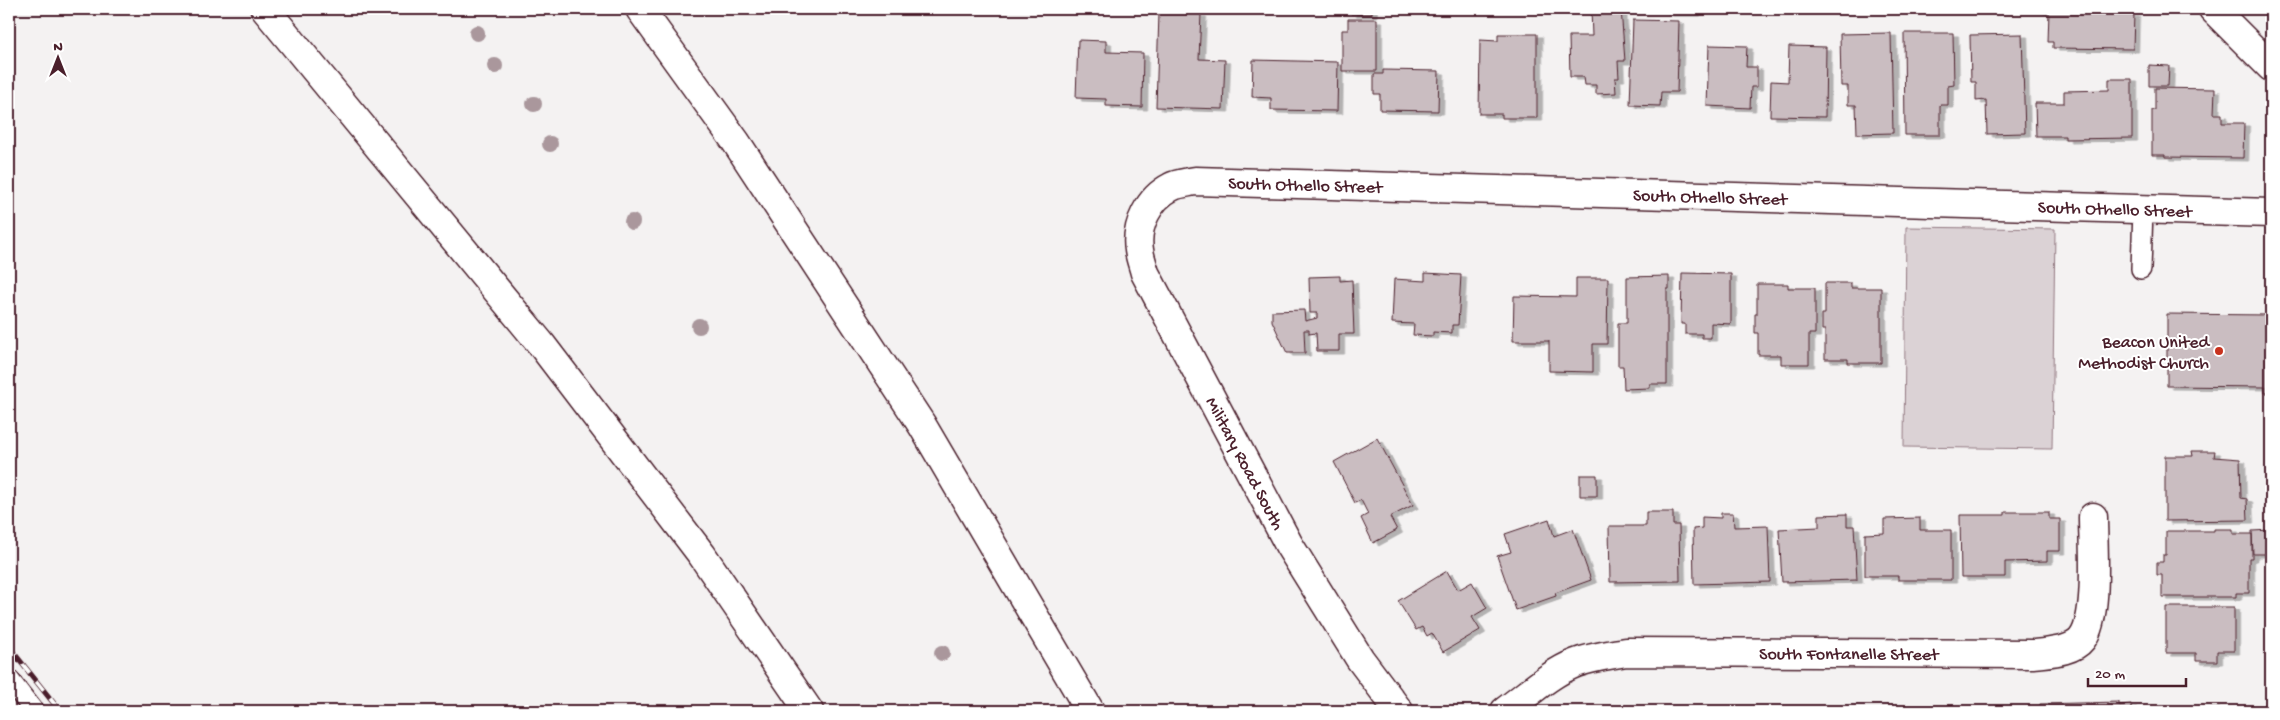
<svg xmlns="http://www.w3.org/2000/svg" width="2280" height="720" viewBox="0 0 2280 720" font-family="'Gochi Hand',sans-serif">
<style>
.grass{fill:#dbd2d5;stroke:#927880}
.building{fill:#cabdc1;stroke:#4a1f2b;filter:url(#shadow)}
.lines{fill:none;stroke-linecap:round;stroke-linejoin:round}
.lane-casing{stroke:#4a1f2b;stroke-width:22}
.street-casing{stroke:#4a1f2b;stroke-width:31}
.secondary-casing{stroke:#4a1f2b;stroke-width:31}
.highway-casing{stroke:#4a1f2b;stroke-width:31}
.lane{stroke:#fff;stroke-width:19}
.street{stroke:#fff;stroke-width:28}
.secondary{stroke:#fff;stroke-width:28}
.highway{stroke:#fff;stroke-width:28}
.rail-casing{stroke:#4a1f2b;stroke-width:5.5}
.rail{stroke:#fff;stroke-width:4;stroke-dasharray:11;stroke-linecap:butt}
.tree{fill:#aa979c}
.poi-dot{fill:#c8321e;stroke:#fff;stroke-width:2}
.labels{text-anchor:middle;stroke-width:4;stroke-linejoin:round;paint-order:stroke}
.street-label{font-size:18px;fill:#4a1f2b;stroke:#fff}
.poi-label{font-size:18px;fill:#4a1f2b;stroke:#fff;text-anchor:end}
</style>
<defs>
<filter id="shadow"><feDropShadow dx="5.5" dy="3" stdDeviation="0" flood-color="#0004"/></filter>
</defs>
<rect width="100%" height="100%" fill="#f4f2f2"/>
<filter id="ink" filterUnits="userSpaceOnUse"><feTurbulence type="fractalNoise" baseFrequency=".02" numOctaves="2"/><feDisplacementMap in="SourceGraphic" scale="10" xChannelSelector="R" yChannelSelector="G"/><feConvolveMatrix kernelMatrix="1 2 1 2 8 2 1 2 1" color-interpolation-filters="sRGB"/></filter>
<g filter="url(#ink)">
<path class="grass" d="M1906,227L2055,229L2052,449L1904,447Z"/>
<path class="building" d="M1351,9H1372V14H1351Z
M1591,9H1621L1625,61H1618L1619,78H1615L1616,93L1596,94V85H1585L1584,77H1570L1569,36H1592Z
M1667,9H1695V13H1667Z
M2038,9H2103V14H2134L2133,49L2053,48V42H2048L2049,11H2038Z
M1159,13L1201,14L1199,59L1225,60L1223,109L1156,107Z
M1348,19H1377V71H1342V30H1348Z
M1633,20L1679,21L1677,92H1661L1660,106L1630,105Z
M1891,33L1893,133L1857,134L1856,105H1848V86H1841L1840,34Z
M1904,33H1953L1954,85L1948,86V105H1940V135H1905Z
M1498,34H1537V118H1502V114H1479L1480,40L1498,41Z
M2022,34L2025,133L1987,134L1986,100L1976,101V82H1971L1970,35Z
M1078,40L1106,41V52L1143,53L1142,107L1106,106V99L1076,98Z
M1709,45L1747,46L1746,67H1757V87H1751L1750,108L1707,106Z
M1789,46L1826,47L1825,117L1770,116L1771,81L1788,82Z
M1253,60L1338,62L1337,111L1271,110V98L1252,97Z
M2149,65L2169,66L2168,86H2149Z
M1383,70L1439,71L1438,111L1380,110V94H1374V74H1383Z
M2109,79H2132V138L2065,139V136H2036L2035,103H2064V91L2109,90Z
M2155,88L2215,89L2214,114H2222V123H2244L2243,158L2165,157V155H2152V110H2155Z
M1425,273L1461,275L1458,325H1452V333L1433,332V336L1413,335L1414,324L1392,323L1394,279L1425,281Z
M1682,273L1731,274V324L1711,323V338H1702V334H1685V324H1681Z
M1340,276V281L1352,280L1354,334H1339V351H1317L1316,333L1309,334V330H1304L1305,353H1287L1272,321V311L1304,310L1305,321L1317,318V313H1310L1309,277Z
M1669,276V289H1667V384H1650V388L1624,389L1623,366H1618V323H1627V277Z
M1576,278H1608L1607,344H1593V372L1549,371V341H1513L1514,296L1576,297Z
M1825,283H1851V288H1881V363H1848V359H1825V330H1822V314H1825Z
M1757,284H1788V288H1815V334H1809V364H1781V355H1758V333H1755V314H1757Z
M2271,309V393H2265V387L2167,386V314L2268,315Z
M1377,438L1413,505L1390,517L1397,530L1373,543L1361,518L1368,514L1361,500L1355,503L1334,462Z
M2192,451H2215L2214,457L2240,459L2241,498L2247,499L2248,520L2165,521V456H2193Z
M1580,475H1597V496H1580Z
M1646,512H1673V525H1679L1680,581L1610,582L1609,526H1646Z
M2005,512H2049V519H2060V551H2047V561L2005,562V577H1961L1960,515H2005Z
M1721,513H1733L1734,527L1768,526L1770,582L1694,584L1693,529L1702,528V517L1721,518Z
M1847,514V526H1854L1857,580L1782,582L1779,529L1819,527V515Z
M1920,518V530H1951V580H1898V576H1865V534L1884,533V519Z
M1549,519L1554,536L1573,529L1591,580L1555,593L1556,596L1516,610L1497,556L1511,552L1505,534Z
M2214,529H2233V534H2252V558H2249V593H2236V597H2162V575H2157V562H2163V555H2166V531H2214Z
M2271,530V554H2253L2252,531Z
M1447,571L1458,590L1472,582L1487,608L1472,617L1480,630L1443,652L1432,633L1427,636L1422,627L1416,630L1398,601Z
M2166,607H2234V651H2217V661H2196V653H2166Z
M2119,702V705L2131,704V711H2040V704Z
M2195,709H2231V711H2195Z"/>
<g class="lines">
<g class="lane-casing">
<path id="lane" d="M2141,269L2143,210
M9,679L34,711"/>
</g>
<g class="street-casing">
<g id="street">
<path id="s1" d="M1399,711L1360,659L1289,545L1145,273C1143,265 1140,258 1139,250C1135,226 1149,198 1171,187C1178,183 1187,183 1195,181L2271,213"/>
<path id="s2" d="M1505,711C1527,695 1550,673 1576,663C1592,657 1609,655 1626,652L2034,654C2048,652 2072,652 2082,639C2099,617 2093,546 2093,517"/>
</g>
</g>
<g class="secondary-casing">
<path id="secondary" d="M2213,9L2271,67"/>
</g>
<g class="highway-casing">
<path id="highway" d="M265,9L541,344L702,555L809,711
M640,9L736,142L922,425L1090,711"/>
</g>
<use href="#lane" class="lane"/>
<use href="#street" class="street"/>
<use href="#secondary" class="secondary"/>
<use href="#highway" class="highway"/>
<g class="rail-casing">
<path id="rail" d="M9,647L60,711
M9,710L10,711"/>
</g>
<use href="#rail" class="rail"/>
</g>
<g class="tree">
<circle cx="477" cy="33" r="8"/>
<circle cx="495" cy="66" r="8"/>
<circle cx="534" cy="104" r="8"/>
<circle cx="550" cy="144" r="8"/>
<circle cx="632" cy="222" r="8"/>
<circle cx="699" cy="326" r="8"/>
<circle cx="942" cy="653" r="8"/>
</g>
</g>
<circle class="poi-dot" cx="2219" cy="351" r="5"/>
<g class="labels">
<g class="street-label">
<text dy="6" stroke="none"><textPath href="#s1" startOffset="741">South Othello Street</textPath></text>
<text dy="6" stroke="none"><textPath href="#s1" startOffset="1146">South Othello Street</textPath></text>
<text dy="6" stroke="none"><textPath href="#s1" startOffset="1551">South Othello Street</textPath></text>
<text transform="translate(1246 463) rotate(62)" y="6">Military Road South</text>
<text dy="6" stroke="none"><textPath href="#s2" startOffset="360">South Fontanelle Street</textPath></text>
</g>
<g class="poi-label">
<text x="2209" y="347">Beacon United<tspan x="2209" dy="21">Methodist Church</tspan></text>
</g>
</g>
<rect width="2280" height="720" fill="none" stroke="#fff" stroke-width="30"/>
<rect x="15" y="15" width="2250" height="690" fill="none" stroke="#4a1f2b" stroke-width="2" filter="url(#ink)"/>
<g transform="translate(58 58)" stroke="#ffffff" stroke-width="4" paint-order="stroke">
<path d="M0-4L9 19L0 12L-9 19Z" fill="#4a1f2b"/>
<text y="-8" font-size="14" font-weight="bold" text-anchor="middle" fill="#4a1f2b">N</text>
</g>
<path d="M2088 678v8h98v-8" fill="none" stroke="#4a1f2b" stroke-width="2.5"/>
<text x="2095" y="678" font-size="15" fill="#4a1f2b" stroke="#ffffff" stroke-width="4" paint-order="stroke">20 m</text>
</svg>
